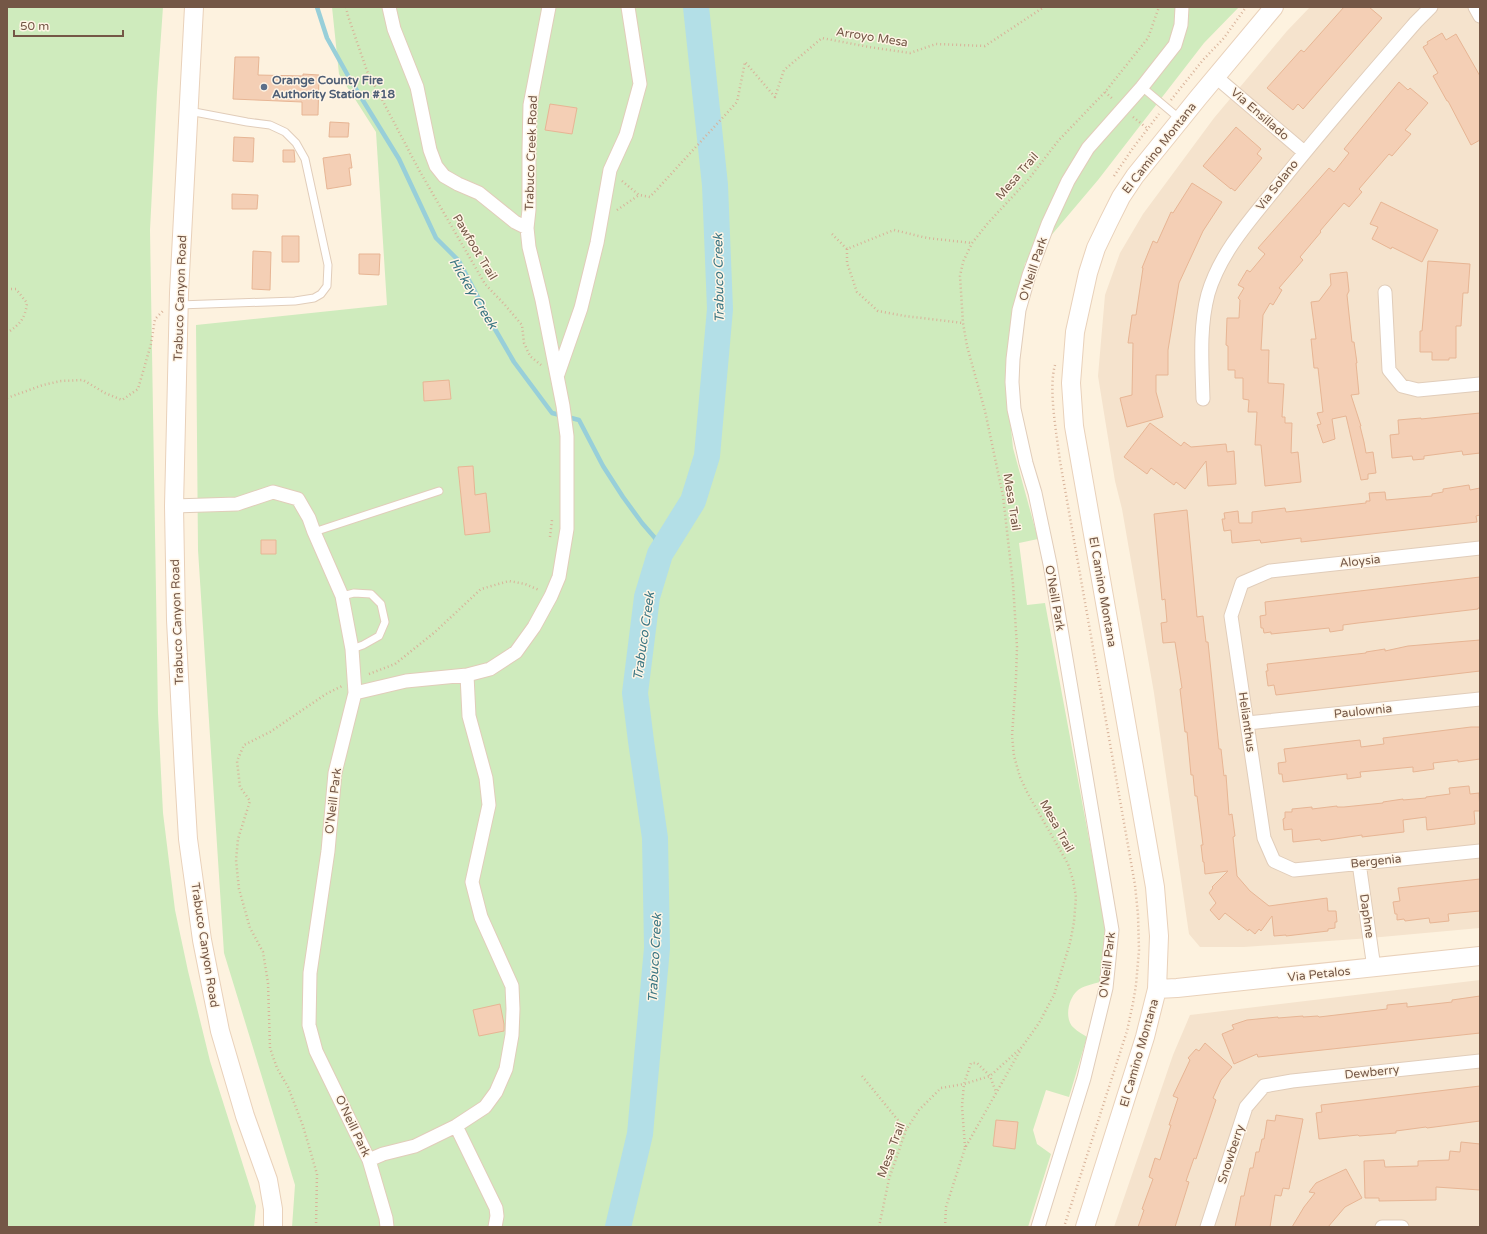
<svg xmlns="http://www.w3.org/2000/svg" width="1487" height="1234" viewBox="0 0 1487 1234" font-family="'Varela Round',sans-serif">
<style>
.residential{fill:#f5e3cd}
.green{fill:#cfebbd}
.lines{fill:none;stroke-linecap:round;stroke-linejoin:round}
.stream{stroke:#98cfd9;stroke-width:4.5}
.river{stroke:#b3dfe7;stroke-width:26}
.building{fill:#f4cfb5;stroke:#e7b594}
.lane-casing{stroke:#e1cdba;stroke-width:9}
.street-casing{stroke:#e1cdba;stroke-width:15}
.secondary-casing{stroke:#e9d1ba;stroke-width:20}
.path{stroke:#d8b299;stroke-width:2.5;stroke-dasharray:1 3;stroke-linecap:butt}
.lane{stroke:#fff;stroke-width:7}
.street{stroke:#fff;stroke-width:13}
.secondary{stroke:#fff;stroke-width:18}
.service-dot{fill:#5c6f8a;stroke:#fff5e6;stroke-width:1.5}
.labels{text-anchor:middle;stroke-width:3;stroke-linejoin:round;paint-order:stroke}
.street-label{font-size:12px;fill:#745746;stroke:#fff5e6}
.service-label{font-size:12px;font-weight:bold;fill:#4e5e75;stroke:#fff5e6;text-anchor:start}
.water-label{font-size:13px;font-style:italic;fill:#3b7683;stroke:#fff5e6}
</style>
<rect width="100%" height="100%" fill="#fdf2df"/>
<path class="residential" d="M1310,7H1480V928L1370,938L1244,947H1200L1189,934L1154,693L1122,509L1115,481L1098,376L1105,295L1120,253L1143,214L1214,118L1287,31Z
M1480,980V1227H1114L1173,1055L1190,1015Z"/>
<path class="green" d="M7,7H163L157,92L150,230L158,713L163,813L175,910L188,971L210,1061L256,1206L254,1227H7Z
M332,7H1239L1204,43L1098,180L1038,251L1025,263L1005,371L1013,448L1038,539L1019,543L1027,605L1045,603L1106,930L1100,982C1093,984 1082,986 1077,991C1068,999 1064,1020 1074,1028C1078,1032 1083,1034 1087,1037L1069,1097L1046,1090L1033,1130L1037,1144L1051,1154L1028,1227H292L295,1185L224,953L198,550L196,325L387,305L376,132L339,74Z"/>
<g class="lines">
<path class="stream" d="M317,7L327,38L351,81L399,159L436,238L459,261L492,324L514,362L552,413L579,420L603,466L623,497L642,523L655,538L660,554"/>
<path class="river" d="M618,1227L640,1134L657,948L655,838L641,741L635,693L647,597L660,554L693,501L707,456L720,309L715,185L696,7"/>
</g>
<path class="building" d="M1344,7H1369L1382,18L1303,109L1298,104L1293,110L1267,88L1301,50L1304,52Z
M1442,33L1446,40L1456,34L1480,76V140L1471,145L1448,101H1447L1433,76L1438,73L1423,47L1428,44L1427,42Z
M235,57H259L258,75L303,76V74L319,75L318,115H302V102L233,99Z
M1399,82L1408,90L1410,88L1428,103L1405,130L1411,134L1392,156L1389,154L1359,189L1362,192L1349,207L1344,203L1320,231L1321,232L1300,257L1303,260L1279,288L1282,290L1273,305L1270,303L1263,315L1261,350H1269L1268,383L1284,384L1282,417H1285V423H1292L1291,453L1298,452L1301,482L1265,486L1261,445H1255L1257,412H1248L1249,400L1243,399V378H1235V370H1228V346L1226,345L1227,318H1239L1240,300L1238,298L1244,288L1238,285L1247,270L1250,272L1265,254L1258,248L1329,168L1334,172L1349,153L1344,149Z
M550,104L577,108L572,134L545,130Z
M330,122L349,123L348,137H329Z
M1236,127L1261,149L1257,154L1262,158L1235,191L1231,188V189L1203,166Z
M234,137L254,138L253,162L233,161Z
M283,150H294L295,162H283Z
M350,154L352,168H349L351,185L327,189L323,158Z
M1192,183L1222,202L1203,231L1179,283L1168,350V375H1156V392L1163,417L1127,427L1120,398L1132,395L1133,343H1128L1132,315H1136L1143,268H1142L1153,241L1157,243L1171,212L1173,213Z
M232,194L258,195L257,209H232Z
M1381,202L1438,230L1422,262L1392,247L1391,249L1372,239L1378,227L1370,224Z
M282,236H299V262H282Z
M253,251L271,252L270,290L252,289Z
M359,254H380L379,275L359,274Z
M1428,261L1470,264L1468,293H1463L1461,326H1456V358H1449V360H1432V352H1420V331H1422Z
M1347,272L1349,291L1347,295L1352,342H1354L1357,363H1356L1359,394L1351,395L1361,426H1360L1364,442L1366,453L1373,452L1376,473L1368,474V479L1361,480L1346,416L1332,419L1335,439L1323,443L1317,425L1321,424L1317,413L1323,412L1318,368H1314L1311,339H1316L1311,302L1319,301L1331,285L1330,274Z
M449,380L451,399L424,401L423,382Z
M1480,413V453L1463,455L1462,451L1424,456V459L1413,460L1412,456L1392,458L1390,435L1399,434L1398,420L1421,418V419Z
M1150,423L1181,446L1184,442L1191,447L1226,444L1227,452L1234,451L1236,484L1208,486L1206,461L1185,489L1176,482L1174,485L1151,468L1147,474L1124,457Z
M473,466L475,495L486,493L490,532L465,535L458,467Z
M1469,485L1470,490L1480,488V515L1476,516L1477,522L1301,542V538L1261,543L1260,540L1232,543L1231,530L1224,531L1222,519H1225L1224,513L1238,511L1239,523H1252V512L1285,508L1286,512L1366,503V501H1370L1369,493L1385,492L1386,500L1432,496V494L1443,492V489Z
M1187,510L1197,617L1203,616L1206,642H1208L1219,749H1221L1224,776L1226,775L1229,815L1232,814L1235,836L1233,837L1237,876L1250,891L1269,906L1327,898L1328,911H1336L1337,922H1335V928L1328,929V931L1286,936V935L1274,936L1272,916L1261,931L1259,929L1255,934L1249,929L1248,931L1225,913L1219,920L1210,910L1216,903L1209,893L1213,888L1212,887L1228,871L1205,874L1204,862H1203L1201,845H1203L1197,796H1195L1193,775H1191L1187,732H1185L1180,689L1182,688L1175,642L1163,643L1161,623L1167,622L1165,599L1162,600L1154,514Z
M261,540H276V554H261Z
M1480,577V608H1478V609L1358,623L1343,625V630L1330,632L1329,628L1271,634V632L1264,633L1263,628H1261L1260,616L1266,615L1265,602Z
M1480,640V671L1276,695L1274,685L1268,686L1266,671H1268L1267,664L1366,653V652L1385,649V651L1408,646Z
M1471,727H1480V759L1458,762V760L1433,763L1434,769L1413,772V767L1360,772L1361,777L1347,779V774L1283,782L1282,774H1279L1278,763L1286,762L1284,749L1360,740L1361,747L1384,744L1383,738Z
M1469,786L1470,794L1479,793L1480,811H1474L1475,824L1427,830L1426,817L1403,820L1404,832L1362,837V835L1321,841L1320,839L1293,842L1292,829L1284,830L1283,819L1285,818V812H1292V809L1312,807V809L1337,806V807H1344L1383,803V802L1403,799V800L1426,798V797L1450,794L1449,788Z
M1480,879V911L1448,914L1449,921L1430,923L1429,918L1405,921L1404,919L1397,920V914H1395L1393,902L1400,901L1398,888Z
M1480,996V1033L1258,1057L1257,1054L1234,1064L1222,1034L1234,1029L1232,1025L1247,1020L1278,1017V1018L1303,1016V1017L1318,1016L1319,1017L1387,1009V1005L1407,1003V1007L1452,1002V1000Z
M500,1004L504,1024V1031L479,1036L473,1010Z
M1205,1043L1232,1067L1221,1080L1213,1098L1216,1100L1196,1159L1194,1158L1186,1181L1189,1182L1175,1227H1138L1144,1210L1142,1209L1153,1179L1149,1177L1155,1158L1160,1160L1171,1125H1169L1178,1098L1173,1096L1190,1060L1188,1058L1196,1049L1199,1051Z
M1480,1086V1121L1427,1128L1426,1127L1396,1131V1133L1359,1136L1358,1135L1319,1139L1316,1113L1322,1112L1321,1105Z
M1276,1115L1303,1119L1289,1189L1283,1188L1281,1196L1275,1195L1270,1227H1235L1241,1196H1244L1250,1168H1253L1256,1152H1259L1262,1139H1264L1267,1120L1275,1121Z
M996,1120L1018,1122L1015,1149L993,1146Z
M1461,1142L1480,1144V1190L1436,1187V1200L1379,1201V1198H1365L1364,1161L1384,1160L1385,1167L1418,1166V1161L1449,1160L1450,1151L1460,1152Z
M1346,1169L1362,1198L1345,1207L1328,1227H1292L1304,1207L1315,1193L1309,1192L1316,1183Z"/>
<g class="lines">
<g class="lane-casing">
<path id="lane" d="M1142,87L1180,119
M179,305L295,301L314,298L321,294L327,286L328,265L305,159L296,143L285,132L270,125L247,122L189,111
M314,532L439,491
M342,596L354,593L371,594L381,604L385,622L379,636L363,645L352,649"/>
</g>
<g class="street-casing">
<path id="street" d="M389,7L394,29L417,87L430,150L436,166L444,176L458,184L479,193L515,222L527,228
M1475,7L1480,16
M1216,77L1304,152
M1385,292L1389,370L1402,386L1418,390L1480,384
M558,374L581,308L597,243L610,170L626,135L640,84L628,7
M1203,399C1202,364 1199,328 1208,294C1220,253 1250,220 1276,188C1321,131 1369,76 1416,22L1431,7
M174,506L237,504L273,492L298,499L309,518L314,532L342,596L352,649L355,693L335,773L328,851L310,973L309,1025L316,1051L369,1160L386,1218L387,1227
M1480,548L1270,571L1242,583L1231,616L1264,838L1274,861L1294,870L1480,851
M355,693L406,681L467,675
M1247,723L1480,699
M1359,863L1374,968
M456,1126L496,1208L497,1216L495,1227
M369,1160L383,1154L415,1146L456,1126L485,1107L496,1092L506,1069L512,1035L513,1009L512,986L481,917L472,882L489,805L486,778L469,716L467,675L490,669L516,652L534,627L551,596L559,577L567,529V436L563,406L542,300L529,247L527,228L529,210V150L530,105L549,7
M1038,1227L1084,1078L1106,988L1112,930L1050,564L1035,493L1026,463L1014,409L1012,382L1013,359L1019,310L1029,275L1048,224L1068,181L1088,148L1142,87L1175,45L1181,25L1182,7
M1207,1227L1246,1107L1264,1086L1292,1081L1480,1061
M1382,1227H1402"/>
</g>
<g class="secondary-casing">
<path id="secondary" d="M194,7L179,293L174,506L176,620L184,772L188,839L202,940L220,1031L245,1116L268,1180L273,1209V1227
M1157,989L1177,988L1480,956
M1085,1227L1145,1037L1157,989L1159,936L1155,887L1074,426L1071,383L1075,332L1088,273L1096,248L1108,223L1121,197L1135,176L1198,98L1274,7"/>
</g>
<path class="path" d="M346,7L348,16L367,71L419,170L485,284L505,305L522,325L524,343L530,356L541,365
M1105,92L1114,100
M1171,100L1203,60L1224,38L1246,7
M1133,117L1148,129
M1114,176L1133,148L1159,114
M622,181L639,195L650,197L737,102L745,62L775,97L784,70L822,38L869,47L910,53L936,44L985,46L1044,7
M617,210L639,195
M832,234L847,249L894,230L927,238L972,243
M847,249V263L857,292L878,311L905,316L963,323
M7,289H16L27,303C25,319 20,324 7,333
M1055,365C1048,389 1057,436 1060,461L1135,885L1138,915L1139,950L1136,985L1133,1003L1127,1031L1064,1227
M7,398L43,385L61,381L83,380L105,393L122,400L138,389L151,344L155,319L163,311
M550,537L552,520
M369,674L395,664L435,632L481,589L509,581L525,584L539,590
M862,1076L906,1130
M965,1147L962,1106L964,1084L971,1063H977L990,1076L996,1092
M316,1227L317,1174L303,1126L288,1087L277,1068L270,1048L268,983L263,952L250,928L239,889L236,860L238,839L250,801L240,787L237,761L244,745L270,732L326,694L342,686
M879,1227L889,1179L906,1130L919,1110L941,1088L964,1084L990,1076L1022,1047L1039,1023L1054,995L1070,943L1074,922L1076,897L1073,880L1068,864L1028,794L1020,777L1014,756L1012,736L1016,678L1017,647L1013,584L1003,496L985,411L967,346L963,323L960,276L963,262L972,243L988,223L1028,180L1058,141L1105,92L1148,38L1159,7
M945,1227L946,1207L965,1148L1021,1049"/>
<use href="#lane" class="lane"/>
<use href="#street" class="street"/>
<use href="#secondary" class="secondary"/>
</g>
<circle class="service-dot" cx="264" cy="87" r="4"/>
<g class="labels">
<g class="street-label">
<text transform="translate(872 37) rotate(9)" y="4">Arroyo Mesa</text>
<text transform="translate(1260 114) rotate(41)" y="4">Via Ensillado</text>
<text transform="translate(1159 148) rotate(-52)" y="4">El Camino Montana</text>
<text transform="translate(531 153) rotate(-88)" y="4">Trabuco Creek Road</text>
<text transform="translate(1017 176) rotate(-49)" y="4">Mesa Trail</text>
<text transform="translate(1277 185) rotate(-52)" y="4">Via Solano</text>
<text transform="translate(475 247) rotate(59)" y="4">Pawfoot Trail</text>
<text transform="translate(1033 269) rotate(-72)" y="4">O'Neill Park</text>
<text transform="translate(180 298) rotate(-88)" y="4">Trabuco Canyon Road</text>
<text transform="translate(1012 502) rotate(81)" y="4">Mesa Trail</text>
<text transform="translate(1360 561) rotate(-6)" y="4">Aloysia</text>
<text transform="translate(1103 592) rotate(80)" y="4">El Camino Montana</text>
<text transform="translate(1055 598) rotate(80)" y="4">O'Neill Park</text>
<text transform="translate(177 622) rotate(-92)" y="4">Trabuco Canyon Road</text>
<text transform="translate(1363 711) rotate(-6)" y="4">Paulownia</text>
<text transform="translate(1247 722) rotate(82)" y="4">Helianthus</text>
<text transform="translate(333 801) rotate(-83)" y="4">O'Neill Park</text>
<text transform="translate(1057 826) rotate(61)" y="4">Mesa Trail</text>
<text transform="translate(1376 861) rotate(-6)" y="4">Bergenia</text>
<text transform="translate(1367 916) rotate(82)" y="4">Daphne</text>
<text transform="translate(205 945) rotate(81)" y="4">Trabuco Canyon Road</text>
<text transform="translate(1107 965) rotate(-83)" y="4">O'Neill Park</text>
<text transform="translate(1319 974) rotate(-6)" y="4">Via Petalos</text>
<text transform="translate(1139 1053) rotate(-74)" y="4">El Camino Montana</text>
<text transform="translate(1372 1072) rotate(-6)" y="4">Dewberry</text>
<text transform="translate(353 1126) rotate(65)" y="4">O'Neill Park</text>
<text transform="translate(891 1150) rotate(-69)" y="4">Mesa Trail</text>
<text transform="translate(1231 1154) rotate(-72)" y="4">Snowberry</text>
</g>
<g class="service-label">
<text x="272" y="84">Orange County Fire<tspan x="272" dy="14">Authority Station #18</tspan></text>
</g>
<g class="water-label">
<text transform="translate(718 278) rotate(-91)" y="5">Trabuco Creek</text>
<text transform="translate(474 293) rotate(59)" y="5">Hickey Creek</text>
<text transform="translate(643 636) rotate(-82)" y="5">Trabuco Creek</text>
<text transform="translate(654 958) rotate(-87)" y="5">Trabuco Creek</text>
</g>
</g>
<rect width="1487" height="1234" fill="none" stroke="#745746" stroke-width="16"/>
<path d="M14 30v6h109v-6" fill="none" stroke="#745746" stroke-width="2"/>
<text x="20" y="30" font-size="12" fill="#745746" stroke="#fff5e6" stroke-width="3" paint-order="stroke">50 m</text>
</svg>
